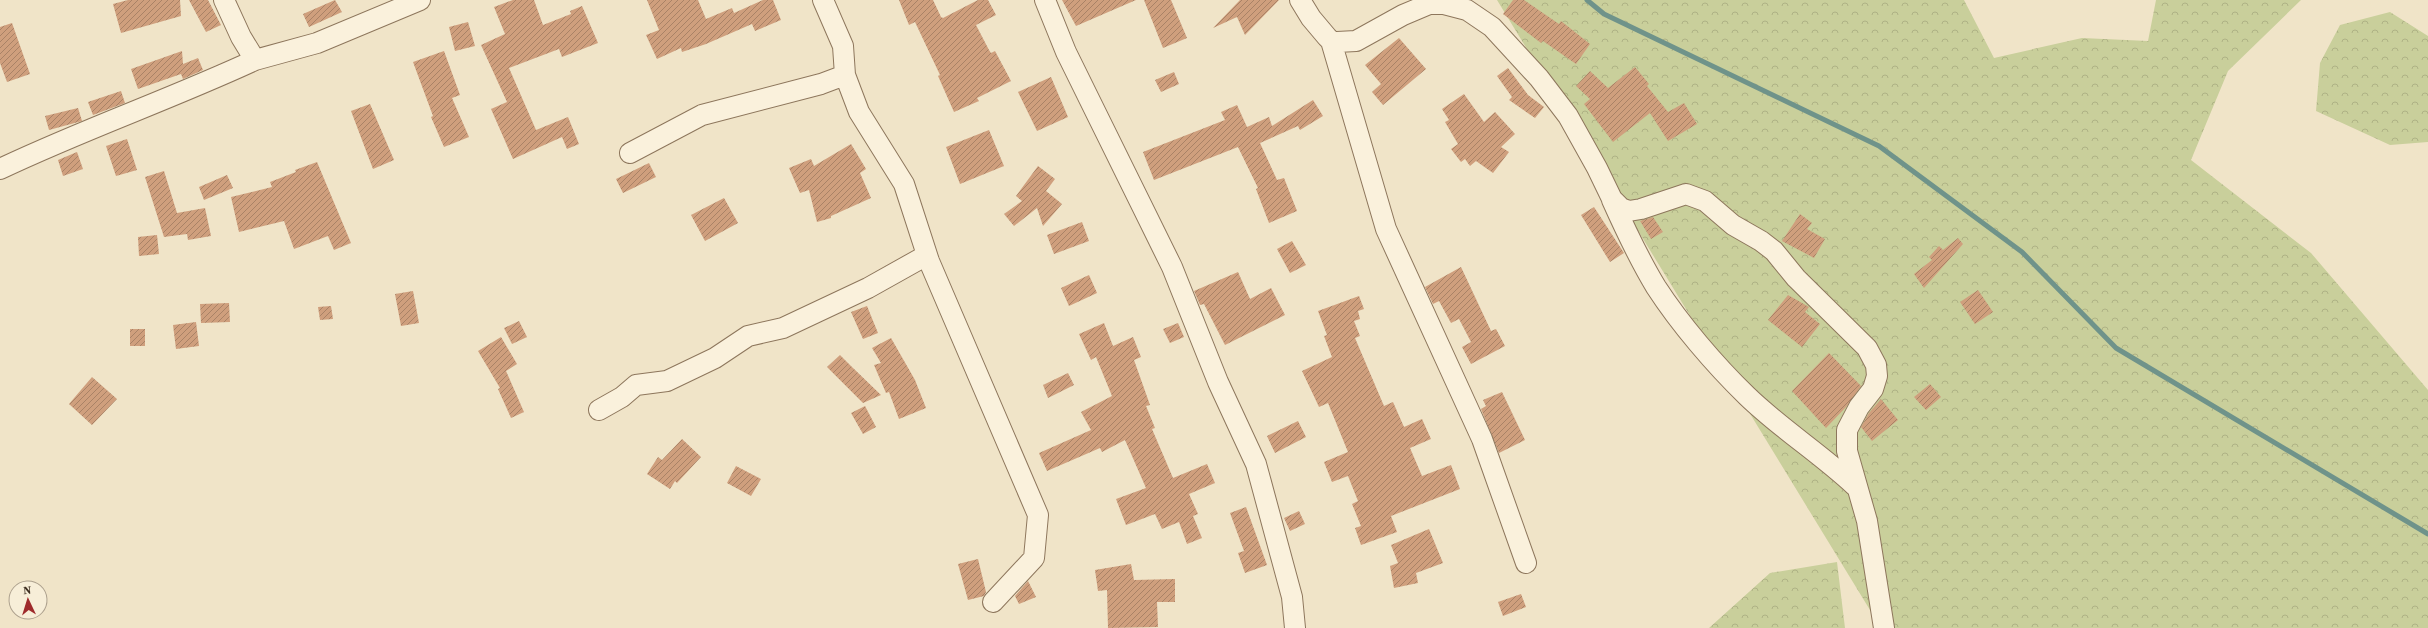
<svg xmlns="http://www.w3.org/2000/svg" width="2428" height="628" viewBox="0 0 2428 628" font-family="'Source Serif 4',serif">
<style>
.forest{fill:url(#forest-crowns)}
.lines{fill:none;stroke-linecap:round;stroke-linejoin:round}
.stream{stroke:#6f938a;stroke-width:5}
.building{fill:url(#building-hatch)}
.minor-casing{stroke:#8d765c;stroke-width:22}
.minor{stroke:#faf1dc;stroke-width:20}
</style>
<defs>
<pattern id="forest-crowns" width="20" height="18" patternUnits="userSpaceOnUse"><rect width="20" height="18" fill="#c9cf9b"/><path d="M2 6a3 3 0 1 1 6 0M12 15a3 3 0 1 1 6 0" fill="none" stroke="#aeb285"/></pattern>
<pattern id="building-hatch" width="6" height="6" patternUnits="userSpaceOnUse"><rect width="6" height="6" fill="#cf9f7d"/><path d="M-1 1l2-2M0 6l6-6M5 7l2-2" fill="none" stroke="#a98266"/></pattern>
</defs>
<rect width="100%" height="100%" fill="#f0e4c8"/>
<path class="forest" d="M1497,0H1964L1994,58L2082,38L2148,41L2156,0H2301L2228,71L2191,160L2311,253L2428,390V628H1881Z
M2390,12L2428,36V142L2390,145L2316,111L2320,63L2340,25Z
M1837,562L1845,628H1709L1770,573Z"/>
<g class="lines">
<path class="stream" d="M1587,0L1604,14L1879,146L2022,252L2116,348L2428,534"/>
</g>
<path class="building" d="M128,0H180L181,16L121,33L113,4Z
M189,0H208L221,25L206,32Z
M335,0L342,12L309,27L303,14Z
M513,0H534L543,25L571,14L570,11L582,6L598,43L562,57L559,49L509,68L536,130L568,117L579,144L567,149L562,137L513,159L491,109L507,102L481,45L505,34L494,7Z
M647,0H698L706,19L732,8L734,13L763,0H773L781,20L755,31L752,24L706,44L682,52L681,48L657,59L646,35L659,30Z
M899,0H933L941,17L943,18L978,0H988L996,15L976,25L989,50L991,53L995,51L1011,81L977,98L979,101L954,112L938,76L940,75L915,22L909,25Z
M1062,0H1136L1076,26Z
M1144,0H1171L1187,38L1163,48Z
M1240,0H1279L1245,35L1237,17L1213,28Z
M1513,0H1524L1559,24L1561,21L1590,44L1576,64L1543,41L1541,43L1503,14Z
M468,22L475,46L455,51L449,27Z
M12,23L30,74L7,82L0,63V27Z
M1399,38L1426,69L1383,105L1372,92L1381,84L1365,65Z
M182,51L183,64L198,58L203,70L183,79L181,74L138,89L131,69Z
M444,51L460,95L452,98L469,137L444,147L431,117L433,116L413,62Z
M1635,67L1649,84L1647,86L1668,112L1684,103L1697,124L1668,141L1650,113L1613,142L1584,104L1590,99L1576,86L1590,71L1608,88Z
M1508,68L1528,95L1544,107L1535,118L1509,100L1512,97L1497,76Z
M1174,72L1179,84L1161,92L1155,80Z
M1051,77L1068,117L1037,131L1018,92Z
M121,91L125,103L93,115L88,102Z
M1464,94L1484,122L1495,112L1515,134L1501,147L1509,152L1493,173L1476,161L1470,166L1465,159L1461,162L1451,149L1458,144L1445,122L1449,120L1442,109Z
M1313,100L1323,116L1300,130L1298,126L1260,143L1277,180L1284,178L1297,211L1269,223L1256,189L1258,188L1238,147L1154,180L1143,152L1225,120L1221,112L1237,105L1247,127L1269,117L1272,126Z
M370,104L394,160L373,169L351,111Z
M78,108L82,121L49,130L45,116Z
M989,130L1004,166L960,184L946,147Z
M127,139L137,170L116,176L106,146Z
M851,144L866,169L860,173L871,198L831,216V218L817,222L809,190L800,193L789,168L811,159L814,166Z
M77,152L83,169L63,176L58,160Z
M317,162L351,243L334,250L328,236L294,249L284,221L239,232L231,197L272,187L270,182L296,172L295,170Z
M649,163L656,177L623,193L616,179Z
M1038,166L1055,179L1046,191L1062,204L1043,226L1037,208L1014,226L1004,214L1022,201L1016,196Z
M164,171L177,213L205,208L211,236L188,240L187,234L164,237L145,177Z
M227,175L233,188L204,200L199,187Z
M724,198L738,223L705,241L691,215Z
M1594,207L1624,253L1610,262L1581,215Z
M1800,214L1812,223L1807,229L1825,239L1814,258L1782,241Z
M1653,217L1663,232L1651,239L1640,221Z
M1082,222L1089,241L1054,254L1047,235Z
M157,235L159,254L139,256L138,237Z
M1958,238L1963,244L1924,288L1914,274L1932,260L1929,257L1939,246L1943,250Z
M1292,241L1306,265L1290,273L1277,249Z
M1461,267L1491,331L1496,329L1505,346L1471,364L1462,347L1471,342L1459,319L1451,323L1439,301L1433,304L1425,287Z
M1238,272L1250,299L1271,288L1285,315L1225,345L1204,304L1200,305L1194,291Z
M1089,275L1097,293L1069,306L1061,288Z
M1978,290L1993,312L1975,324L1960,302Z
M413,291L419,323L401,326L395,294Z
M1788,295L1809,307L1805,312L1820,324L1802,347L1768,320Z
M1359,296L1364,309L1358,311L1360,319L1354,321L1360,336L1355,338L1384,406L1393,402L1404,427L1422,419L1431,439L1410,448L1422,476L1451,465L1460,489L1391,516L1397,532L1361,545L1355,528L1361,526L1352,504L1358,501L1348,476L1332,482L1324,462L1348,452L1328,403L1319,407L1302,371L1332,357L1324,336L1327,335L1318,311Z
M229,303L230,322L201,323L200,304Z
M331,306L333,319L320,320L318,307Z
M867,306L878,333L863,339L851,312Z
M519,321L527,337L512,344L504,328Z
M196,322L199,346L176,349L173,325Z
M1104,323L1113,346L1133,337L1141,357L1134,360L1150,405L1146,406L1155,428L1152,429L1173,478L1207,464L1215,483L1189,494L1198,514L1193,516L1202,538L1187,544L1179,522L1162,529L1155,514L1126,525L1116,499L1146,488L1125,440L1102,452L1100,448L1047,471L1039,453L1091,430L1081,412L1112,396L1096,357L1091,360L1079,334Z
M1178,323L1184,337L1170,343L1163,329Z
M130,329H145V346H130Z
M501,337L517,364L506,371L524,412L511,418L498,389L500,388L478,351Z
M891,338L915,380L926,408L899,419L889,392L886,393L874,365L881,363L872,348Z
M1829,353L1861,386L1846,407L1826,428L1792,391Z
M840,355L853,368L881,395L863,403L827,367Z
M1068,373L1074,385L1048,398L1043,385Z
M92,377L117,399L92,425L69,404Z
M1930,384L1941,397L1926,410L1914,397Z
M1502,392L1525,440L1499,453L1481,409L1486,406L1483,400Z
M1881,399L1898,420L1872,441L1861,427L1869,413Z
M865,406L876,427L863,434L851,413Z
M1298,421L1306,437L1275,453L1267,436Z
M682,439L701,457L677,483L675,481L670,489L647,474L658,457L662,460Z
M736,466L761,479L751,496L727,483Z
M1246,507L1267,565L1245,573L1238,553L1244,551L1230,513Z
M1299,511L1305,524L1290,531L1284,518Z
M1429,529L1443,563L1416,573L1418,583L1394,588L1390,566L1398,563L1391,545Z
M978,559L986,592L984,596L968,600L958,564Z
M1131,564L1134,580L1175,579V602H1157L1158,627L1108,628L1107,590L1098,591L1095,570Z
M1028,581L1036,597L1019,604L1015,596Z
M1521,594L1526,607L1503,616L1498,602Z"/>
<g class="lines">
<g class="minor-casing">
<path id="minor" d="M224,0L241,37L255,60L317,43L420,0
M823,0L843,46L845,75L859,112L904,184L929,261L1038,515L1034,558L993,602
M1045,0L1066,52L1172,267L1218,382L1256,464L1292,597L1295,628
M1300,0L1311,18L1327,37L1331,41L1337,42L1356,41L1403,15L1429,4H1444L1467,10L1492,27L1539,78L1568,116L1597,168L1612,199L1621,208L1629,211L1641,209L1686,194L1705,201L1733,225L1761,241L1774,251L1796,278L1867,348L1876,365L1877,376L1873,389L1859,407L1847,430V451L1867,521L1884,628
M1331,41L1386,229L1482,439L1526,563
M630,153L702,115L821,84L845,75
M0,169C84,129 171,99 255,60
M1612,200C1625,229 1639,259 1656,287C1680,324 1715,365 1747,396C1781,429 1821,454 1855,486
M599,410L622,397L636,385L667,381L715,358L748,336L783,328L868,288L927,255"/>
</g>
<use href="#minor" class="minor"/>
</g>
<g transform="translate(28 600) rotate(356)"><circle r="19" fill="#f7eed8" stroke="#ada18e"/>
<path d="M0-3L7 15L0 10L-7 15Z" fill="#9e2a2b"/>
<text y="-6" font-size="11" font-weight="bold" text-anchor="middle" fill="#3d2e20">N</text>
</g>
</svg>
